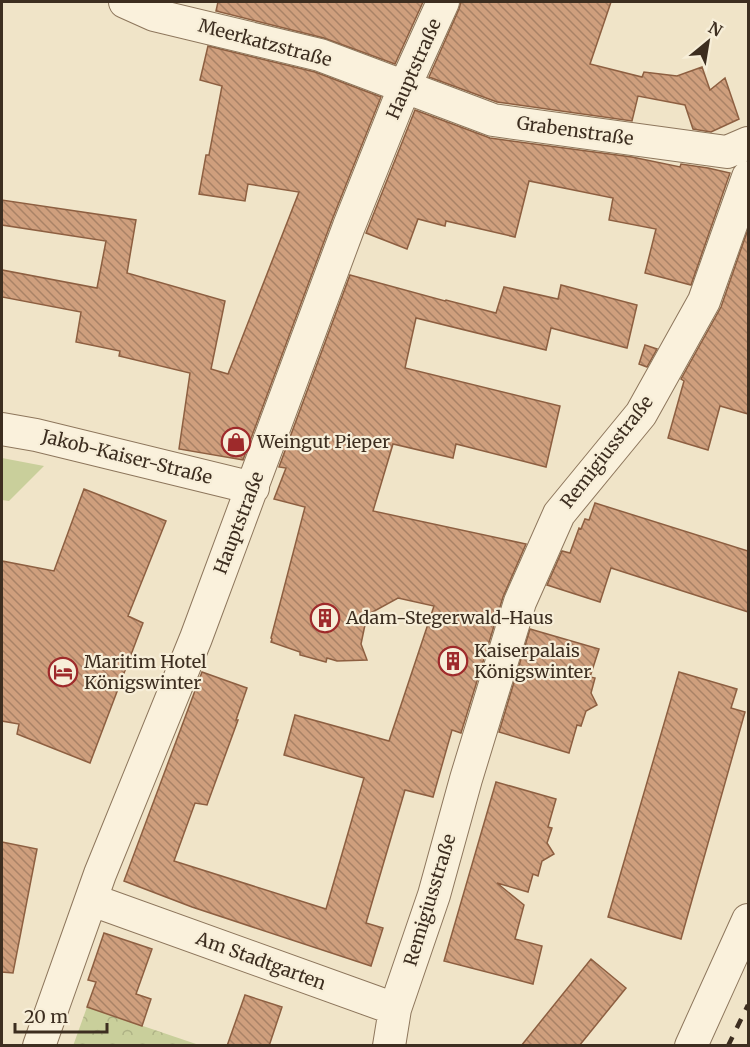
<svg xmlns="http://www.w3.org/2000/svg" width="750" height="1047" viewBox="0 0 750 1047" font-family="Merriweather,serif">
<style>
.grass{fill:#c9cf9b}
.forest{fill:url(#forest-crowns)}
.building{fill:url(#building-back-hatch);stroke:#8d5f41;stroke-width:1.5}
.lines{fill:none;stroke-linecap:round;stroke-linejoin:round}
.minor-casing{stroke:#8d765c;stroke-width:34}
.minor{stroke:#faf1dc;stroke-width:32}
.rail{stroke:#3d2e20;stroke-width:4.5;stroke-dasharray:10 10;stroke-linecap:butt}
.labels{text-anchor:middle;stroke-width:4.5;stroke-linejoin:round;paint-order:stroke}
.street-label{font-size:18px;fill:#3d2e20;stroke:#f7eed8}
.poi-label{font-size:18px;fill:#3d2e20;stroke:#f7eed8;text-anchor:start}
</style>
<defs>
<pattern id="forest-crowns" width="20" height="18" patternUnits="userSpaceOnUse" patternTransform="scale(1.5)"><rect width="20" height="18" fill="#c9cf9b"/><path d="M2 6a3 3 0 1 1 6 0M12 15a3 3 0 1 1 6 0" fill="none" stroke="#aeb285"/></pattern>
<pattern id="building-back-hatch" width="6" height="6" patternUnits="userSpaceOnUse" patternTransform="scale(1.5)"><rect width="6" height="6" fill="#cf9f7d"/><path d="M-1 5l2 2M0 0l6 6M5-1l2 2" fill="none" stroke="#a98266"/></pattern>
</defs>
<rect width="100%" height="100%" fill="#f0e4c8"/>
<path class="grass" d="M2,458L44,466L9,501L2,500Z"/>
<path class="forest" d="M87,1007L199,1045L73,1046Z"/>
<path class="building" d="M218,2H423L395,64L324,38L216,11Z
M461,2H611L590,64L642,77L644,72L677,76L702,67L710,90L725,78L739,119L711,132L693,129L685,105L638,96L632,121L497,102L429,77L459,9Z
M208,46L315,72L381,97L332,220L243,460L179,449L190,373L119,356L120,351L76,342L81,312L2,297V270L97,288L106,241L2,225V200L136,220L127,273L225,301L211,369L228,374L299,192L248,184L245,201L199,194L206,155H209L222,86L200,80Z
M415,110L490,138L632,157L680,167L681,164L708,168L730,173L691,285L645,273L656,229L609,220L613,198L529,181L515,237L446,221L445,226L418,219L407,249L366,233Z
M748,229V414L720,406L708,450L668,438L684,381L681,379L721,307Z
M350,275L445,301L446,300L496,313L504,287L558,299L561,285L637,305L627,348L551,328L546,350L416,318L405,368L560,406L546,467L456,444L453,458L393,444L373,511L526,544L503,597L461,733L452,730L433,797L405,790L366,923L383,928L371,966L192,907L124,881L202,672L247,688L236,720H238L207,805L195,803L174,861L326,909L364,778L284,755L295,715L389,741L434,606L398,598L367,615L361,644L367,660L337,661L327,658L326,662L300,655V652L271,642L272,639L271,638L305,507L274,499L286,468L279,467Z
M645,345L657,349L647,367L639,364Z
M84,489L166,521L128,616L143,623L90,763L17,734L19,724L2,721V561L54,571Z
M595,503L748,551V612L611,568L600,602L547,585L562,551L570,553L579,528L581,529L585,519L589,520Z
M530,629L599,649L590,677L595,678L591,693L597,705L586,711L581,726L577,725L569,753L499,732Z
M679,672L737,689L731,708L745,712L681,939L608,917Z
M496,782L556,799L548,827L552,828L547,843L554,854L542,861L538,876L533,874L528,892L497,883L524,905L515,939L542,946L533,984L444,961Z
M2,842L37,849L13,973L2,972Z
M104,933L152,949L136,994L151,999L142,1026L87,1007L96,982L88,980Z
M591,959L626,988L579,1046H521Z
M245,995L282,1007L269,1046H227Z"/>
<g class="lines">
<g class="minor-casing">
<path id="minor" d="M125,2L154,15L320,55L493,120L727,152L748,143
M2,429L36,435L253,488
M92,900L395,1009
M39,1046L100,874L196,638L349,226L404,88L443,2
M389,1046L395,1009L434,895L466,779L520,602L559,514L641,414L704,301L748,177
M691,1046L748,920"/>
</g>
<use href="#minor" class="minor"/>
<path class="rail" d="M728,1046L748,1005"/>
</g>
<defs>
<g id="shop-ring" transform="scale(1.5)"><circle r="9.5" fill="#f7eed8" stroke="#9e2a2b" stroke-width="1.5"/><path d="M-5-2.5h2.3a2.7 3.5 0 0 1 5.4 0H5L5.5 6h-11ZM-1.5-2.5h3a1.5 2.3 0 0 0-3 0Z" fill="#9e2a2b"/></g>
<g id="building-ring" transform="scale(1.5)"><circle r="9.5" fill="#f7eed8" stroke="#9e2a2b" stroke-width="1.5"/><path d="M-4-6H4V6H1V3H-1V6H-4ZM-2.5-4.3h1.7v1.8h-1.7ZM.8-4.3h1.7v1.8H.8ZM-2.5-1h1.7V.8h-1.7ZM.8-1h1.7V.8H.8Z" fill="#9e2a2b"/></g>
<g id="hotel-ring" transform="scale(1.5)"><circle r="9.5" fill="#f7eed8" stroke="#9e2a2b" stroke-width="1.5"/><path d="M-6-4.5h1.5V1H6V5H4.5V3h-9V5H-6ZM-4 0a1.8 1.8 0 1 1 3.6 0ZM.5 0V-2.5h3Q6-2.5 6 0Z" fill="#9e2a2b"/></g>
</defs>
<g fill-rule="evenodd">
<use href="#shop-ring" x="236" y="442"/>
<use href="#building-ring" x="325" y="618"/>
<use href="#building-ring" x="453" y="661"/>
<use href="#hotel-ring" x="63" y="672"/>
</g>
<g class="labels">
<g class="street-label">
<text transform="translate(265 43) rotate(15)" y="6">Meerkatzstraße</text>
<text transform="translate(414 69) rotate(-66)" y="6">Hauptstraße</text>
<text transform="translate(575 131) rotate(8)" y="6">Grabenstraße</text>
<text transform="translate(607 452) rotate(-52)" y="6">Remigiusstraße</text>
<text transform="translate(127 457) rotate(14)" y="6">Jakob-Kaiser-Straße</text>
<text transform="translate(239 523) rotate(-69)" y="6">Hauptstraße</text>
<text transform="translate(430 900) rotate(-73)" y="6">Remigiusstraße</text>
<text transform="translate(261 961) rotate(20)" y="6">Am Stadtgarten</text>
</g>
<g class="poi-label">
<text x="257" y="448">Weingut Pieper</text>
<text x="346" y="624">Adam-Stegerwald-Haus</text>
<text x="474" y="657">Kaiserpalais<tspan x="474" dy="21">Königswinter</tspan></text>
<text x="84" y="668">Maritim Hotel<tspan x="84" dy="21">Königswinter</tspan></text>
</g>
</g>
<rect width="750" height="1047" fill="none" stroke="#3d2e20" stroke-width="6"/>
<g transform="translate(708 42) rotate(30)" stroke="#f7eed8" stroke-width="4.5" paint-order="stroke">
<path d="M0-4.5L10 22L0 15L-10 22Z" fill="#3d2e20"/>
<text y="-9" font-size="16" font-weight="bold" text-anchor="middle" fill="#3d2e20">N</text>
</g>
<path d="M15 1023v9h92v-9" fill="none" stroke="#3d2e20" stroke-width="3"/>
<text x="24" y="1023" font-size="18" fill="#3d2e20" stroke="#f7eed8" stroke-width="4.5" paint-order="stroke">20 m</text>
</svg>
